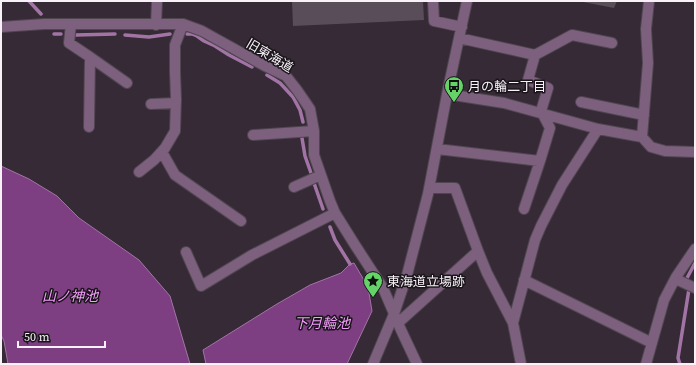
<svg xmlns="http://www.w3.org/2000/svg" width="696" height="365" viewBox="0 0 696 365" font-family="'Source Serif 4','Noto Sans JP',serif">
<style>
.water{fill:#7d3e82;stroke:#a274a5}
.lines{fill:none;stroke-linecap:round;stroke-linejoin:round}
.stream{stroke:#a274a5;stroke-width:3.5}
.building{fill:#584d59}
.minor-casing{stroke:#504650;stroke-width:12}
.minor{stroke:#7c607d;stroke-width:10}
.labels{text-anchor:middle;stroke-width:3;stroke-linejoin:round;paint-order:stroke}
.street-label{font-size:13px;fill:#f8f1f8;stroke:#19151a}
.poi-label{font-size:13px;fill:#f8f1f8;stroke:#19151a;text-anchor:start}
.water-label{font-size:14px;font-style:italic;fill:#f49efb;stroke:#19151a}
</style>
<rect width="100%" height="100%" fill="#352a35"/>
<path class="water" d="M1,166L29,179L57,196L79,218L139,260L170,296L190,364H8L4,341L1,335Z
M354,263L368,287L372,311L347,364H206L203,350L277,304L310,285L341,273L350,264Z"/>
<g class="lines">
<path class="stream" d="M29,1L41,14
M54,34H61
M187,34H192L197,36L204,41L215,46L229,55L252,67
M76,35L115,34
M125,35L149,37L170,34
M267,75L280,83L293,97L300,110L303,122
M302,138L305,156L311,173
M314,183L323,209
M330,227L335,240L350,264
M680,364L678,358L689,289L687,278L695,263"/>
</g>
<path class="building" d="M292,1H423L424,20L293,26Z
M583,1H617L614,8L583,2Z"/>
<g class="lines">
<g class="minor-casing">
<path id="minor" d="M433,1L434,21L462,27
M71,24L69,43L90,57L89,127
M156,25L157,1
M1,27L44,24H183L202,31L263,65L286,76L297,90L310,109L314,131V155L330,201L335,213L355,245L383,288L401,330L417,364
M459,38L535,55L528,80L548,88L541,111L550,128L540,161L524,209
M535,55L572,35L612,43
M90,57L127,83
M447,94L504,103L598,129L642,137L651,147L665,151L695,152
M581,102L644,115
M151,104L176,103
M253,135L314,131
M642,137L648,63L646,29L649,1
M437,149L540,161
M162,152L175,175L241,221
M139,172L154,160L165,148L175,131L176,99L175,72V45L183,24
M294,187L321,175
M429,188H455L478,251L487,273L513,323L521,364
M186,252L201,286L252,255L335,213
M676,277L680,281L695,288
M524,280L652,343
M398,323L478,251
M513,323L535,240L541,226L562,185L598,129
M373,364L394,314L407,275L428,194L448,89L467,1
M646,364L664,300L676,277L695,249"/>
</g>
<use href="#minor" class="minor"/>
</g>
<defs>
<g id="bus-pin" transform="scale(1)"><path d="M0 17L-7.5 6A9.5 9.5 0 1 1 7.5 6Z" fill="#64d468" stroke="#19151a"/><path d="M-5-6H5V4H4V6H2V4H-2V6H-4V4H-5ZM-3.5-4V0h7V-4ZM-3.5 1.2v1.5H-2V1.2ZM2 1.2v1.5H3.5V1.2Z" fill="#111"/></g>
<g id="sight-pin" transform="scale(1)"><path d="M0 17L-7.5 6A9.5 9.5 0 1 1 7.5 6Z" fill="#64d468" stroke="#19151a"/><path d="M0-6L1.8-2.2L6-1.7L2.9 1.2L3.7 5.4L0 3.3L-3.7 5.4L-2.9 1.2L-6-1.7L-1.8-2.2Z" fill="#111"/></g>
</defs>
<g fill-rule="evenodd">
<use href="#bus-pin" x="454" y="86"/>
<use href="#sight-pin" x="373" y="281"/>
</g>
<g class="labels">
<g class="street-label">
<text transform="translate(270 55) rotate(31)" y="5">旧東海道</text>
</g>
<g class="poi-label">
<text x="468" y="91">月の輪二丁目</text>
<text x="387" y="286">東海道立場跡</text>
</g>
<g class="water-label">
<text x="70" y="301">山ノ神池</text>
<text x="322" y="328">下月輪池</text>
</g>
</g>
<rect width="696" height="365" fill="none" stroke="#f8f1f8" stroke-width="4"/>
<path d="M18 341v6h87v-6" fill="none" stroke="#f8f1f8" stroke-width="2"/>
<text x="24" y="341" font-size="12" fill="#f8f1f8" stroke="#19151a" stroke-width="3" paint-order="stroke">50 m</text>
</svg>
